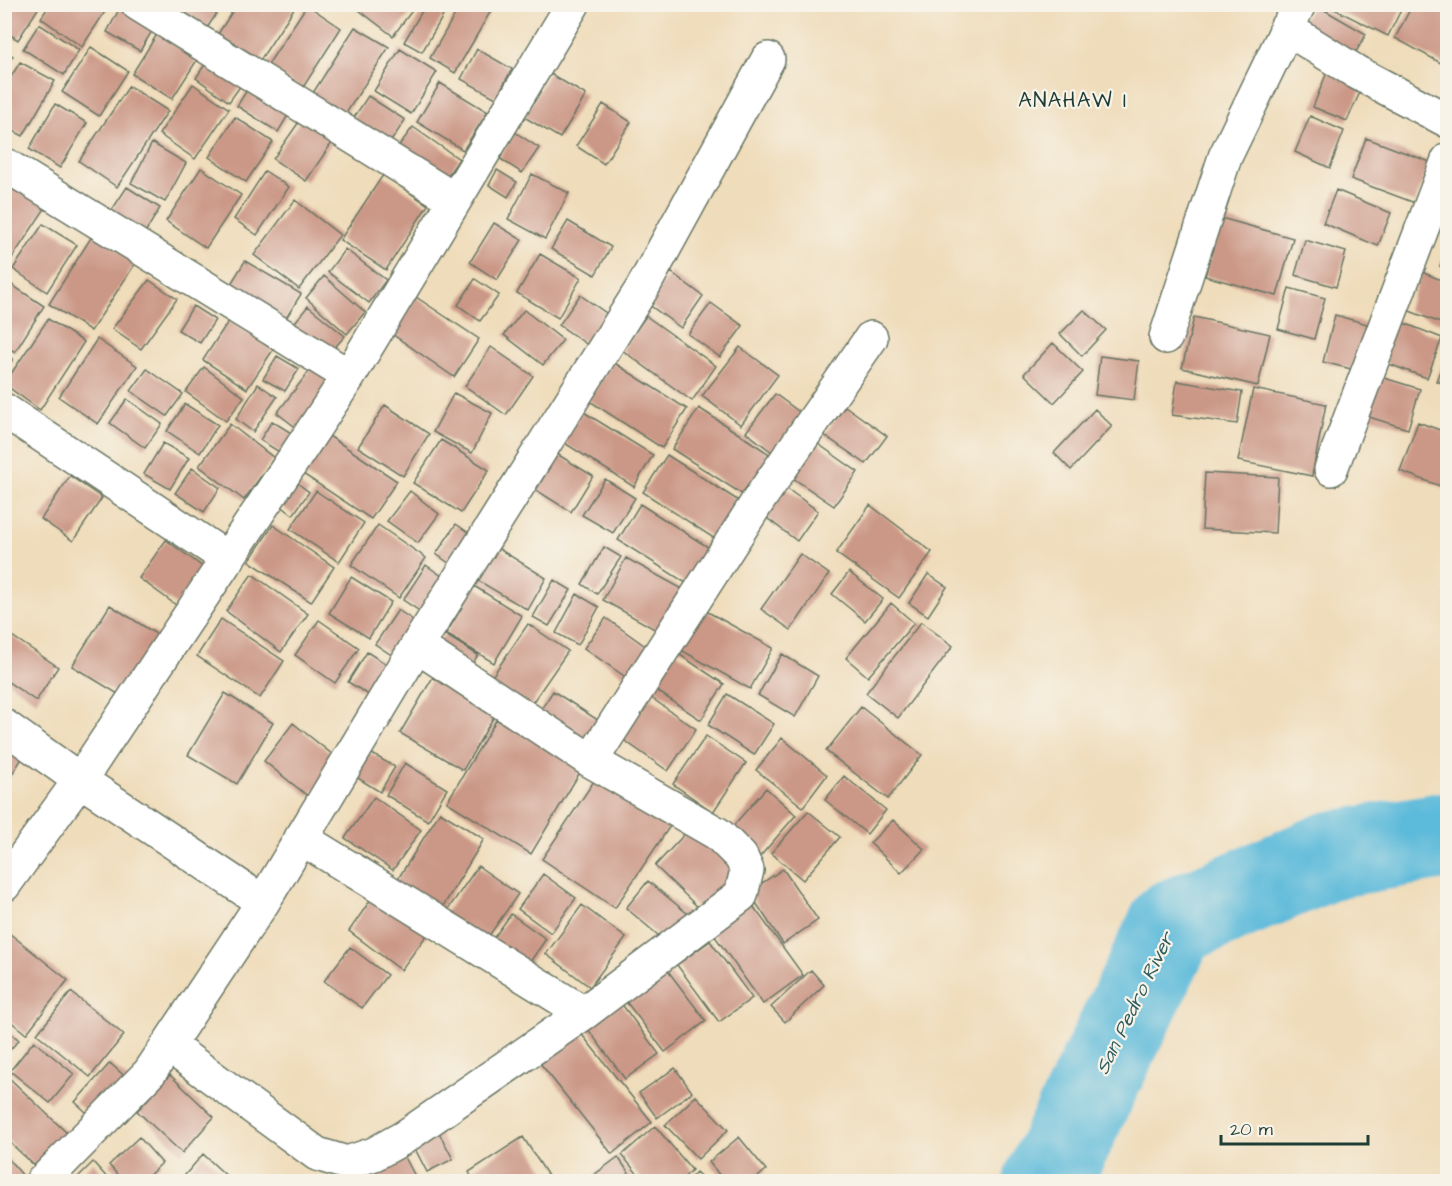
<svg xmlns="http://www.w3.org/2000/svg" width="1452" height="1186" viewBox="0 0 1452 1186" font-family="'Architects Daughter',sans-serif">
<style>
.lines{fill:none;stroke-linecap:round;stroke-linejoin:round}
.stream{stroke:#5cbada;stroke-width:15}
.river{stroke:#5cbada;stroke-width:88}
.building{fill:#cb9786}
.street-casing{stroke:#687563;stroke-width:36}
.street{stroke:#fff;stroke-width:33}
.labels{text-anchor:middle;stroke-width:4.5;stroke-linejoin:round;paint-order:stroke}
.water-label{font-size:20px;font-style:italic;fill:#2e5c5e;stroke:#f7f3e8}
.quarter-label{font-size:21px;letter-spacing:1.5px;fill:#1f3d34;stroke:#f7f3e8}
</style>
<rect width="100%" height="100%" fill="#f7f3e8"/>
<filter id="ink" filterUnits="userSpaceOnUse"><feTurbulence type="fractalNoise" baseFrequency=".0167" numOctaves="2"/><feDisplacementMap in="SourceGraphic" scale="12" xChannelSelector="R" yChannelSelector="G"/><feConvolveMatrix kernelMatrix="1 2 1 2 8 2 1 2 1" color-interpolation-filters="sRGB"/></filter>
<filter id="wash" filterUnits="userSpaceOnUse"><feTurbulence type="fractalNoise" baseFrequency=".008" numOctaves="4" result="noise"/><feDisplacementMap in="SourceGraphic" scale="24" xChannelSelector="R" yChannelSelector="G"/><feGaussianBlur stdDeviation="1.35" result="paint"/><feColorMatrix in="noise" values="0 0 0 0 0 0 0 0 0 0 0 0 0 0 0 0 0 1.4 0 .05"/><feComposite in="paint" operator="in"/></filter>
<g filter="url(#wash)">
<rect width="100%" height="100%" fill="#efdcba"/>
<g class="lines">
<path class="stream" d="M1049,1177L1057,1182"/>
<path class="river" d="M1047,1182L1173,923L1332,855L1448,835"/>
</g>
<g id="blocks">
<path class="building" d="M4,4H41L18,40L4,31Z
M50,4H110L82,47L41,18Z
M122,4L158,21L140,51L107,32Z
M173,4H223L207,28Z
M237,4H297L257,65L216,37Z
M363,4H417L393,36L359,10Z
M426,4H450L422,52L404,42Z
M461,4H484L492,9L455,73L430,58Z
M1314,4L1366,34L1350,63L1295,33Z
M1329,4H1404L1388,36L1328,6Z
M1413,4L1448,6V67L1395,38Z
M307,5L341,28L302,89L267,66Z
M39,24L79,50L64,75L23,49Z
M355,27L389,47L343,118L311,96Z
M159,31L199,57L172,99L132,74Z
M91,47L128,71L99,116L62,92Z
M400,49L437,72L411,114L374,91Z
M477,49L512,69L496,98L461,79Z
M4,50L13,56L4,69Z
M209,58L244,81L229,102L196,78Z
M20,62L55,81L23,136L4,126V88Z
M1329,67L1365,81L1347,121L1313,107Z
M549,73L586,95L560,138L524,117Z
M252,82L293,107L278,132L237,106Z
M440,83L488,112L463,150L417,122Z
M193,84L229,109L195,159L159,134Z
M129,86L168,111L117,187L79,161Z
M368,96L405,120L388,146L351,122Z
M55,104L87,123L60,168L29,149Z
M603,104L631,122L604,164L576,146Z
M1310,116L1344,131L1330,168L1295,152Z
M235,117L273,142L246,182L209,157Z
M301,119L333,141L306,181L273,159Z
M413,127L459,159L444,181L397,148Z
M515,132L539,148L522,173L499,158Z
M1366,138L1430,162L1415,203L1351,179Z
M152,143L186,163L165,202L131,183Z
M201,168L241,195L206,248L166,221Z
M497,170L517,182L508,197L489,185Z
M265,171L289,187L257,235L234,219Z
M532,174L569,193L545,239L508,219Z
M383,175L428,205L386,270L340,240Z
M13,181L48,204L4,270V193Z
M127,187L160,208L143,236L108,216Z
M1336,190L1391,213L1378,246L1323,223Z
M295,200L340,235L299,289L254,255Z
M1221,218L1293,238L1277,296L1205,276Z
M568,221L611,247L595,275L551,249Z
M494,223L522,240L497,280L470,262Z
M43,224L77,245L47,292L13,269Z
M94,233L137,261L91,331L49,304Z
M1305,240L1346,252L1336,287L1295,275Z
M345,249L386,280L369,303L328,272Z
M1448,249V269L1440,266Z
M540,254L581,278L558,318L517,293Z
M245,261L301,294L285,320L229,287Z
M671,272L703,296L681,328L648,304Z
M1422,272L1448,283V326L1407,310Z
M324,276L365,312L347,334L306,298Z
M475,279L499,295L480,321L458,305Z
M149,280L177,299L141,349L112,329Z
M6,281L44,306L15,352L4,345Z
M1289,288L1325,298L1314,339L1278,329Z
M580,295L609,315L588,345L559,325Z
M416,297L479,339L454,377L392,334Z
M711,303L743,326L720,357L688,334Z
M193,306L215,320L200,343L178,330Z
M308,306L345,336L328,355L292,326Z
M524,310L563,340L543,365L504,335Z
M1084,310L1106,330L1082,356L1060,334Z
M1335,315L1367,324L1355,370L1323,362Z
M646,316L716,366L692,401L622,350Z
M1194,317L1270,334L1258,386L1182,368Z
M1391,318L1442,338L1427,378L1375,359Z
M48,319L84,342L40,410L4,384Z
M229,320L273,350L247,389L203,360Z
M97,339L137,366L98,424L59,397Z
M1053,343L1083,372L1054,403L1024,374Z
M491,347L533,376L506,415L465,386Z
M740,347L778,375L741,425L702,396Z
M4,353L13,359L4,372Z
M1447,354H1448V385L1436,381Z
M277,356L299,369L285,391L263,379Z
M1100,356L1139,361L1134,400L1095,395Z
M613,362L687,409L662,448L588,400Z
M313,366L334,382L298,429L277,413Z
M204,367L244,397L226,421L186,392Z
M147,369L183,394L167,416L131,391Z
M1368,373L1420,389L1408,429L1356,413Z
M1177,381L1242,392L1237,424L1172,415Z
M258,384L277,397L253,432L236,419Z
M1253,389L1326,404L1312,476L1238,461Z
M454,393L492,413L472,453L433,432Z
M775,394L802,414L773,453L746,432Z
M127,399L162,424L145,448L110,423Z
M185,404L218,425L200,453L167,431Z
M385,405L429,434L403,476L358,447Z
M845,406L887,436L866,464L824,435Z
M699,408L771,455L745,496L672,449Z
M1095,409L1112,426L1071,470L1054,453Z
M582,411L653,455L634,487L563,442Z
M272,421L296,436L284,455L260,440Z
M1418,422L1448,433V489L1400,471Z
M230,424L274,458L244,500L199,466Z
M323,432L397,481L371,519L297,470Z
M811,439L858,472L834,506L787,474Z
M441,440L489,470L461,513L413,483Z
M163,443L189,458L170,489L144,474Z
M557,454L593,476L571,512L536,490Z
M667,455L739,501L715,539L643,492Z
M192,468L220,488L204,512L175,493Z
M1205,473L1278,477L1275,533L1202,529Z
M70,476L102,498L73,541L41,519Z
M605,479L635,498L613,533L582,515Z
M296,482L309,492L293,515L280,505Z
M779,483L818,511L797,541L759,512Z
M316,491L364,523L339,562L290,529Z
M410,491L439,514L418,543L387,521Z
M640,504L711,549L689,585L618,540Z
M870,505L932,552L899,598L836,553Z
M456,524L476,538L456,568L436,554Z
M273,525L334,567L311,602L249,561Z
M378,525L426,558L399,598L351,565Z
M166,540L203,567L176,605L139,578Z
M491,544L546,578L528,610L472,577Z
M604,547L621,557L597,594L582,584Z
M800,554L829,574L791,630L761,609Z
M626,558L688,592L665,635L603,600Z
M426,565L449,581L427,616L403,600Z
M849,572L883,599L865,621L832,594Z
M252,574L308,614L281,652L226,611Z
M928,574L947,587L928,616L909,603Z
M351,577L391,602L369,638L329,613Z
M554,580L571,590L549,626L533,617Z
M474,586L522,616L494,663L446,634Z
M577,594L599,607L578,645L556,633Z
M891,603L914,623L868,677L846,658Z
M110,605L161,637L123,697L72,666Z
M697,606L773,648L750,689L674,646Z
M398,610L425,628L402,662L375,644Z
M606,618L648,648L627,678L584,648Z
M221,619L284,661L260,698L197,656Z
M319,620L359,648L335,683L295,655Z
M921,622L953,646L898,718L866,693Z
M528,624L568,651L526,712L487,684Z
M9,634L58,667L36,701L4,679V640Z
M444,634L478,655L465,675L432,655Z
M671,649L724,684L701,720L648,685Z
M367,652L397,671L377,700L348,682Z
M782,654L818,676L795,717L758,695Z
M433,677L496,713L463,770L400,733Z
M553,691L607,726L587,755L534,720Z
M225,693L273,723L237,784L188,755Z
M727,694L774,724L754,755L708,725Z
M650,697L696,729L668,771L621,738Z
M861,707L922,755L888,799L826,751Z
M501,712L585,764L531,854L447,802Z
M293,723L338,759L309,797L264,761Z
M706,736L746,763L713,812L673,784Z
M782,738L827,775L803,807L756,770Z
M4,745L23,757L4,786Z
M367,751L395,767L380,792L353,775Z
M405,763L447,789L428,821L386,795Z
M844,776L886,810L867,834L825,800Z
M596,778L670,826L615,908L542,859Z
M766,788L796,815L757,860L727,833Z
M374,797L421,830L393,870L345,838Z
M808,811L840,837L803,880L771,853Z
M440,812L484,839L439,913L394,885Z
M893,820L924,849L901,873L870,843Z
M693,825L740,870L703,912L655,866Z
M478,866L518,894L484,943L444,915Z
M783,869L818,920L783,944L749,892Z
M543,874L576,898L551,933L518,909Z
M648,881L688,914L665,941L626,908Z
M378,889L432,928L401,970L349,931Z
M748,899L803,975L763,1004L709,928Z
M582,905L626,938L590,987L546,954Z
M511,914L546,939L525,969L490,943Z
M4,929L68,980L26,1034L4,1016Z
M710,941L752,998L719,1022L677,965Z
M350,947L387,975L362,1008L324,981Z
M665,967L706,1021L665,1052L624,999Z
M811,970L824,985L785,1022L771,1007Z
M71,992L124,1035L90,1077L37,1034Z
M621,1003L659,1054L625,1079L587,1028Z
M4,1027L19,1040L4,1056Z
M579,1031L652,1122L612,1154L540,1063Z
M34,1041L74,1074L50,1103L10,1071Z
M110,1063L130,1081L95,1120L75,1102Z
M675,1068L692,1092L657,1118L639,1093Z
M4,1073L69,1135L38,1169L4,1137Z
M170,1075L214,1117L182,1153L137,1111Z
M696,1096L728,1130L698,1159L665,1125Z
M655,1126L692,1170L679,1182H644L622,1155Z
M436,1127L453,1159L427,1172L411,1141Z
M139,1137L162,1163L142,1182H124L109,1165Z
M523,1137L552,1182H474L469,1172Z
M739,1137L766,1170L752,1182H725L709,1162Z
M398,1144L418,1182H371L361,1163Z
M4,1154L25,1178L21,1182H4Z
M203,1154L233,1182H179Z
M618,1157L635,1182H598L594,1175Z
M93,1162L111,1182H73Z
M696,1172L707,1182H687Z"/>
</g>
</g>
<g filter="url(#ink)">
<use href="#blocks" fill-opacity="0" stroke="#687563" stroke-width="1.5"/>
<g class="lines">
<g class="street-casing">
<path id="street" d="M138,4L455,200
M1286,28L1356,72L1448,121
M4,164L349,376
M1166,337L1225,157L1299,4
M4,410L228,559
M1331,469L1448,160
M4,726L80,780L263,902
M591,761L760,498L871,338
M301,838L584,1013
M4,885L80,780L349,376L573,4
M168,1045L317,1154L347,1163L374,1154L403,1138L584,1013L741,895L747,870L741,857L718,834L591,761L417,646
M42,1182L150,1072L263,902L417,646L643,287L768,59"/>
</g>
<use href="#street" class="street"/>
</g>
</g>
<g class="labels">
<g class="water-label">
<text transform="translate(1134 1003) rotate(-64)" y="7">San Pedro River</text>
</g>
<g class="quarter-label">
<text x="1073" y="107">ANAHAW I</text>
</g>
</g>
<rect width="1452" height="1186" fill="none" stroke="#f7f3e8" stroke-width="24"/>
<path d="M1221 1135v9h147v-9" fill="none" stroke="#1f3d34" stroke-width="3"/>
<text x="1230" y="1135" font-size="18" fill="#1f3d34" stroke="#f7f3e8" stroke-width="4.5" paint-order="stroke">20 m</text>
</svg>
